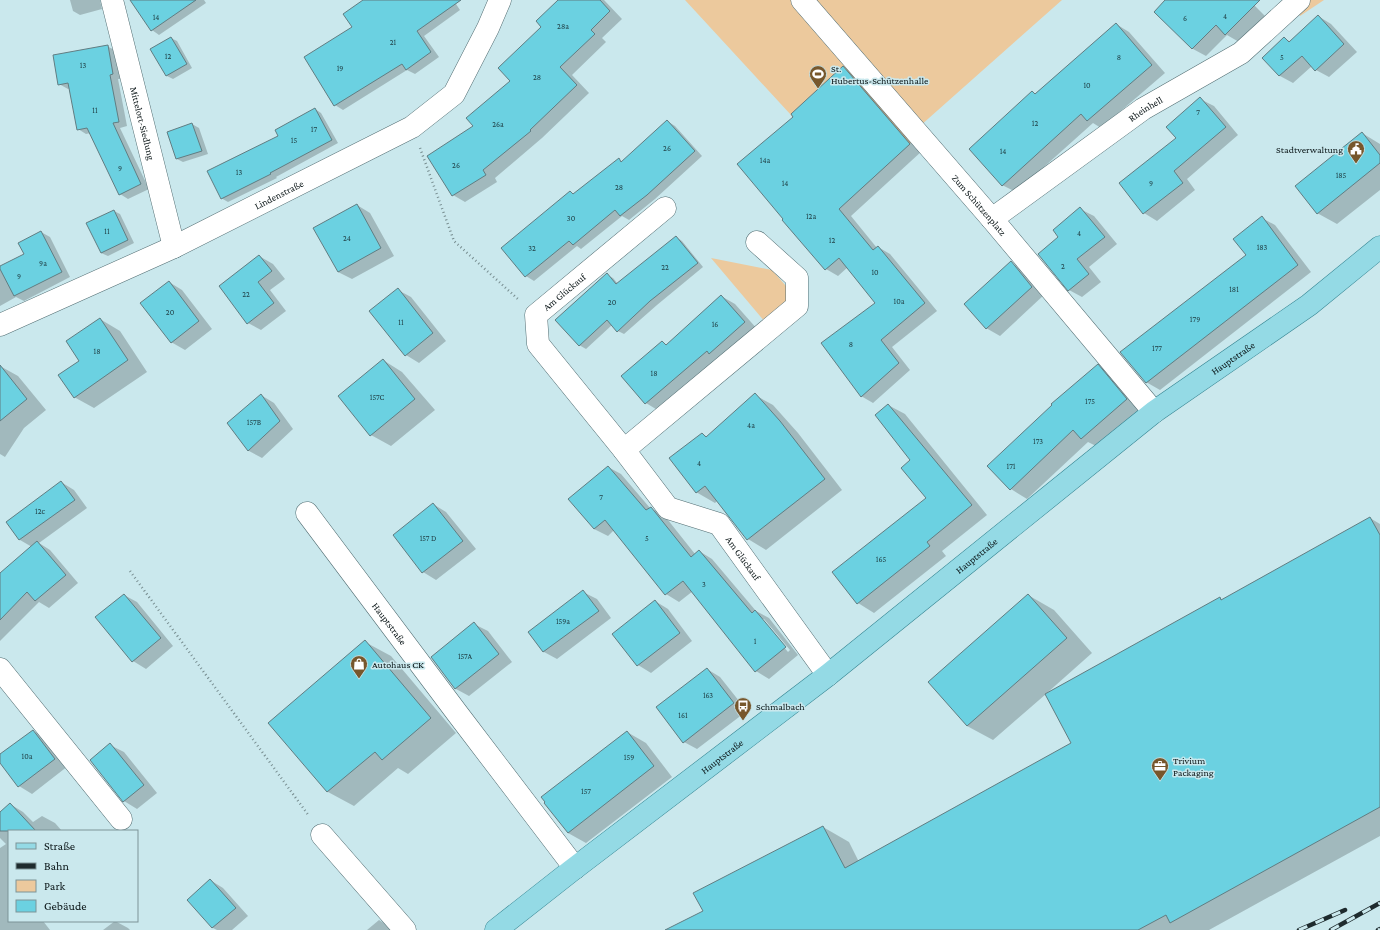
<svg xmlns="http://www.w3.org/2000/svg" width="1380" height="930" viewBox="0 0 1380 930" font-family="'Crimson Pro',serif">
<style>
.green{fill:#ecc99d}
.shadow{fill:#0003;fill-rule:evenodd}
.building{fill:#6bd1e1;stroke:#617d82}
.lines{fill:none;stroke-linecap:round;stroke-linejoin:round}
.minor-casing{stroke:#526d72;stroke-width:23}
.major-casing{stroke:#358491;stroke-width:23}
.path{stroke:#788e91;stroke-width:2.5;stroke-dasharray:1 3;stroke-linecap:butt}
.minor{stroke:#fff;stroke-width:22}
.major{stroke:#94dae5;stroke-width:22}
.rail-casing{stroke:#1e2b2e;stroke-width:4.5}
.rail{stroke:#cae8ed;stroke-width:3;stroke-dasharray:9;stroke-linecap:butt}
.labels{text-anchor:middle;stroke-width:3;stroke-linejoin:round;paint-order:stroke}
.number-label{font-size:8px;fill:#224349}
.poi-label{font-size:10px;fill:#091416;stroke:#cae8ed;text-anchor:start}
.street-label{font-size:10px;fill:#091416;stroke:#cae8ed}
</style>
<rect width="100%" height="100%" fill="#cae8ed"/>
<path class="green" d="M685,0H1062L911,134L915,139L860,190Z
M1288,0H1324L1300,16Z
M711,258L772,270L786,286L789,300L765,322Z"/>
<path class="shadow" d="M70,0H100L102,9L80,15L73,11Z
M140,0H204L206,3L159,35L152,30Z
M364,0H461L456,4L460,10L424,36L439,57L415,74L407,70L343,110L335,105L305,57L354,27Z
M560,0H604L622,19L602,38L606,42L572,75L589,93L542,138L495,178L497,182L465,202L453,195L474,126L512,81L543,27Z
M1167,0H1249L1265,16L1239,42L1227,35L1206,56L1193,49L1155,12Z
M1318,16L1331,24L1357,52L1329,77L1316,70L1312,66L1293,83L1280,76L1263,58L1284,38L1291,42Z
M1116,24L1129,32L1165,73L1101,128L1093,123L1016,192L1002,185L1035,94Z
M171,38L177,41L192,68L173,79L167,76L151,49Z
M107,46L116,51L121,79H118L127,126L120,128L149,189L128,199L120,194L91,133L86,134L78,129L70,88L68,89L59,84Z
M843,67L855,74L922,151L851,216L877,248L878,247L890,254L937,311L892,347L910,370L873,403L861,396L877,303L848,267L838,276L826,269L794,117Z
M1200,99L1214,106L1238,135L1187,179L1195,190L1157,221L1144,213L1177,138Z
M315,109L321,113L338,143L276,177L277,178L228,202L221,198L280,136Z
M667,121L675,126L702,156L655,199L629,220L622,216L581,249L577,246L534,281L526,276L503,248L570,192L574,194L619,160L623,162Z
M192,124L199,128L208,154L183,162L177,159Z
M1362,133L1380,144V190L1337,224L1317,213Z
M357,205L370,213L394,256L352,279L338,272Z
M1080,209L1094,216L1117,244L1089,267L1101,282L1082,297L1069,290L1060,237Z
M114,211L120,214L134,243L108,256L101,253Z
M1262,218L1275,225L1311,272L1160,390L1146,382L1247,255Z
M41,232L50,237L70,277L24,301L16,297L0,306V267L25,254Z
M676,237L682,241L703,267L657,305L624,334L618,331L612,325L586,349L579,345L607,275L613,278L618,284Z
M259,256L273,264L285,279L270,290L286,311L261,330L248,323Z
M1011,263L1025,270L1045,294L1000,336L986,328Z
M169,282L182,290L212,329L185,350L171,342Z
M398,290L411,297L446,341L419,363L406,355Z
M721,296L735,304L758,330L659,411L646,403L623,376L662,342L667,345Z
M100,319L120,331L147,372L94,408L74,397L81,361Z
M383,360L402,372L435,410L391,446L371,435Z
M1098,365L1114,375L1143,409L1098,447L1088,442L1027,499L1011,489Z
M0,366L18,376L46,410L24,428L5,457L0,454Z
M261,395L274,403L293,429L262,458L249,451L229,423Z
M755,395L773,405L798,433L842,490L766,550L748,539L718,500L715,503L696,492L702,434L708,437Z
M888,405L905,414L987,515L942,551L946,556L874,613L858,603L927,498Z
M608,467L621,474L650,508L664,515L695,554L699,551L712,559L756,611L769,618L798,655L769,679L756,671L693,591L679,602L666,594L614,530L608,536L594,529ZM761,619H764L790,650L788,652Z
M61,482L74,490L87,508L39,543L50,550L78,583L49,608L39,602L0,641V574L32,547L20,540L7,522Z
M433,504L446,512L476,549L436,580L423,572Z
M1370,518L1380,524V836L1209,930H667L704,911L823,827L849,842L859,862L1073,743L1046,694L993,740L967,726L1028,595L1054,610L1092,653L1047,693L1220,598L1223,600Z
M583,592L597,599L611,618L557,659L544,652L529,633Z
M124,595L137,602L173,646L146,669L133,661Z
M655,601L668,609L692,641L651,673L638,665Z
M474,624L488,631L512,662L469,696L456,689L432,658Z
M365,642L391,656L456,733L408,774L398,768L354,806L328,792L270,723Z
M707,669L720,677L747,711L697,749L684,742Z
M33,731L46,738L68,766L32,794L19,786L0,761V755Z
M627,732L646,743L672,777L586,843L568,833Z
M110,745L124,752L157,793L137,809L124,801Z
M10,804L23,812L33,822L42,816L55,823L62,831H9V921H43L50,930H0V848L6,844L0,838V814Z
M210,880L223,888L248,916L232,930H217L213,928L188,900Z
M379,920L392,928L394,930H367Z
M115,921L128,928L130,930H103Z"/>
<path class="building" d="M130,0H196L151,31Z
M363,0H461L417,31L431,52L406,70L402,64L334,106L304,57L352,27L343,14Z
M558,0H600L610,11L591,30L595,34L560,67L577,85L530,130L531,131L483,170L486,175L452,196L427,156L473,126L466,118L510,81L498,68L541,27L536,21Z
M1165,0H1260L1225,35L1216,25L1192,49L1154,12Z
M1318,15L1344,44L1315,71L1302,56L1279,76L1262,58L1284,37L1289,42Z
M1116,23L1152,65L1087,121L1081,114L1002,186L969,149L1032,91L1035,94Z
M171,37L187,64L166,76L150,49Z
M108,45L113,74L110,75L119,122L113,123L141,184L119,195L87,128L77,130L68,83L58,85L53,55Z
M843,66L910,144L839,209L873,250L878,246L925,303L881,340L899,363L861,397L821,343L875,303L839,258L825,270L782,220L783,219L737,164L793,117L791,114Z
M1200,97L1226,127L1174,171L1183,183L1143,214L1119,183L1176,138L1166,127Z
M315,108L332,140L270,173L271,174L221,199L207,171L278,136L275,130Z
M667,120L695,151L647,195L620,216L615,210L573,245L569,241L525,277L501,248L570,191L573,194L619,158L621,162Z
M192,123L202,151L176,159L167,132Z
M1362,132L1380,155V163L1317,214L1295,186Z
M357,204L381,248L338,272L313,228Z
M1080,207L1105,237L1077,259L1089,274L1068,291L1038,254L1058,237L1053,230Z
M114,210L128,240L101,253L86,223Z
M1262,216L1298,265L1146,383L1120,352L1246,255L1233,239Z
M41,231L62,272L14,296L0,269V266L24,254L18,243Z
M676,236L698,263L650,301L617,332L607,320L579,346L555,320L607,273L616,284Z
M259,255L272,271L258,282L274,303L247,324L219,286Z
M1011,261L1032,287L986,329L964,304Z
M169,281L199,321L171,343L140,303Z
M398,288L433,333L405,356L369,311Z
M721,295L745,322L709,354L707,351L645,404L621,376L662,341L666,345Z
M100,318L128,360L74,398L58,375L79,361L66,341Z
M383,359L415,399L370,436L338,396Z
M1098,364L1127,399L1081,439L1073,430L1010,490L987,466L1052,405L1051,404Z
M0,365L27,399L0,421Z
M755,393L780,421L825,479L747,540L705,486L696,493L669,458L702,433L706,437Z
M261,394L280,421L248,451L227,423Z
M888,404L972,505L927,542L930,546L857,604L832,572L926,498L901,468L910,460L875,415Z
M608,466L646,510L651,507L691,557L699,550L752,613L755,610L786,647L755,672L683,581L665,595L605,520L594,529L568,499Z
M61,481L75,500L19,540L6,522Z
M433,503L463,541L422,573L393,535Z
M1370,517L1380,535V807L1170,923L1166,915L1138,930H665L703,911L693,893L823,826L845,868L1071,743L1045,694L1220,597L1221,600Z
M37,541L66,575L35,601L27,592L0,620V573Z
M583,590L599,611L543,652L528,632Z
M124,594L161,638L132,662L95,617Z
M1028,594L1067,638L967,726L928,682Z
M655,600L680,633L637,666L612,634Z
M474,622L499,654L455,689L431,657Z
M365,640L431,718L382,760L375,752L327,792L268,723Z
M707,668L734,703L683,743L656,707Z
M33,730L55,759L18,787L0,763V754Z
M627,731L654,766L568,833L544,803L545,802L541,797Z
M110,743L144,785L123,802L90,760Z
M10,803L36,831H0V812Z
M210,879L236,908L212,928L187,900Z"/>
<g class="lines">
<g class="minor-casing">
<g id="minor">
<path id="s1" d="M112,0L174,247"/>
<path id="s2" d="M802,0L992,219L1154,412"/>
<path id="s3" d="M992,219L1143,109L1241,53L1299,0"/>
<path id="s4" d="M757,242L797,278V306L624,450L668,508L719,524L828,675"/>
<path id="s5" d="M0,325L174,247L412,127L454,94L488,28L500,0"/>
<path id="s6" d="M624,450L538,344L536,315L665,208"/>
<path id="s7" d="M307,513L457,713L575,868"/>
<path d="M0,669L121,819"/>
<path d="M322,835L405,930"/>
</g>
</g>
<g class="major-casing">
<g id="major">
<path id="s8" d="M496,930L571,871L828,675L1154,412L1309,305L1380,247"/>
</g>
</g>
<path class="path" d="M420,148L454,241L519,300
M130,571L309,816"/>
<use href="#minor" class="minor"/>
<use href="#major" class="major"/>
<g class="rail-casing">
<path id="rail" d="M1299,930L1345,910
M1331,930L1380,903
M1378,930L1380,929"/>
</g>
<use href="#rail" class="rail"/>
</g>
<defs>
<g id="stadium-pin" transform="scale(0.9)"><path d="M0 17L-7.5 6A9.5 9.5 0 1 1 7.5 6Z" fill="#77572c" stroke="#cae8ed"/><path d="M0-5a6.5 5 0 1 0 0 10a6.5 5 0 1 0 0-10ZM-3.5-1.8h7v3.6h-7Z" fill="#fff"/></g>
<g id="civic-pin" transform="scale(0.9)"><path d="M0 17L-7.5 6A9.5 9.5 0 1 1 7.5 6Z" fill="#77572c" stroke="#cae8ed"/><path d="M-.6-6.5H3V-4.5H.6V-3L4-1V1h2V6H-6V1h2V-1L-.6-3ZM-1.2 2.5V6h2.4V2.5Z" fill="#fff"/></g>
<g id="shop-pin" transform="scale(0.9)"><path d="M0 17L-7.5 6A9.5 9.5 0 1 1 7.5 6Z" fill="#77572c" stroke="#cae8ed"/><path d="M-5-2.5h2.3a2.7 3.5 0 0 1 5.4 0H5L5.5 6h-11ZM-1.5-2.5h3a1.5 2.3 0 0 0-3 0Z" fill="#fff"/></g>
<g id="bus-pin" transform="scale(0.9)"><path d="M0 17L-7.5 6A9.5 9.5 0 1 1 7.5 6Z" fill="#77572c" stroke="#cae8ed"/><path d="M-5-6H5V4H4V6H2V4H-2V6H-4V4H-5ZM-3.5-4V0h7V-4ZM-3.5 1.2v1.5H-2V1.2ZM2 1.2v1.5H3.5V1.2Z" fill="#fff"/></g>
<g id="office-pin" transform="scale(0.9)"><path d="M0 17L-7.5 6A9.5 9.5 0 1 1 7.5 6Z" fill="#77572c" stroke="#cae8ed"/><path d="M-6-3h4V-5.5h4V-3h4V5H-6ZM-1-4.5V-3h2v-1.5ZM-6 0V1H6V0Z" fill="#fff"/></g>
</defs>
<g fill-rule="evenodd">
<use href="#stadium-pin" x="818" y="74"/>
<use href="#civic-pin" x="1356" y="149"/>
<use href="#shop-pin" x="359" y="664"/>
<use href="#bus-pin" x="743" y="706"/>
<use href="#office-pin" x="1160" y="766"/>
</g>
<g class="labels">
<g class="number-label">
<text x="1225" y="19">4</text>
<text x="156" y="20">14</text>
<text x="1185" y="21">6</text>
<text x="563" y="29">28a</text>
<text x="393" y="45">21</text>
<text x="168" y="59">12</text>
<text x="1119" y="60">8</text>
<text x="1282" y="60">5</text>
<text x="83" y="68">13</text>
<text x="340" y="71">19</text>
<text x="537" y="80">28</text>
<text x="1087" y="88">10</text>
<text x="95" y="113">11</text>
<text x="1198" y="115">7</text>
<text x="1035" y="126">12</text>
<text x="498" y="127">26a</text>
<text x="314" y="132">17</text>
<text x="294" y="143">15</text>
<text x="667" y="151">26</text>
<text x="1003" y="154">14</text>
<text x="765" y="163">14a</text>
<text x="456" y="168">26</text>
<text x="120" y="171">9</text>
<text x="239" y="175">13</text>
<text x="1341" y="178">185</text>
<text x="785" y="186">14</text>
<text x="1151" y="186">9</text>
<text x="619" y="190">28</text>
<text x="811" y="219">12a</text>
<text x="571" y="221">30</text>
<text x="107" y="234">11</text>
<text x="1079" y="236">4</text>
<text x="347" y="241">24</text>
<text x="832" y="243">12</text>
<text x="1262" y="250">183</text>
<text x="532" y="251">32</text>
<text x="43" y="266">9a</text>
<text x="1063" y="269">2</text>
<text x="665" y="270">22</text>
<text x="875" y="275">10</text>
<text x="19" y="279">9</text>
<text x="1234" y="292">181</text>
<text x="246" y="297">22</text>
<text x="899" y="304">10a</text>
<text x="612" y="305">20</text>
<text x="170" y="315">20</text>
<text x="1195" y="322">179</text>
<text x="401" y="325">11</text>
<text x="715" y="327">16</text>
<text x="851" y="347">8</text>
<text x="1157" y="351">177</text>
<text x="97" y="354">18</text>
<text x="654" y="376">18</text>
<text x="377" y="400">157C</text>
<text x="1090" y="404">175</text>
<text x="254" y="425">157B</text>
<text x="751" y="428">4a</text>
<text x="1038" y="444">173</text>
<text x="699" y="466">4</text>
<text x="1011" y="469">171</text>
<text x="601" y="500">7</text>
<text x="40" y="514">12c</text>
<text x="428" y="541">157 D</text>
<text x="647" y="541">5</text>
<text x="881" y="562">165</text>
<text x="704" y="587">3</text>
<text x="563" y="624">159a</text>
<text x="755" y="644">1</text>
<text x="465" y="659">157A</text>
<text x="708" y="698">163</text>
<text x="683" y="718">161</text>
<text x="27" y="759">10a</text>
<text x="629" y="760">159</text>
<text x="586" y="794">157</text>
</g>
<g class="poi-label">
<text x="831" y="72">St.<tspan x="831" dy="12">Hubertus-Schützenhalle</tspan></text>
<text x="1343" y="153" text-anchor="end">Stadtverwaltung</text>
<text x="372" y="668">Autohaus CK</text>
<text x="756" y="710">Schmalbach</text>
<text x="1173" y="764">Trivium<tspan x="1173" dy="12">Packaging</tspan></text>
</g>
<g class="street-label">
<text dy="4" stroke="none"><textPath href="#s3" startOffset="189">Rheinhell</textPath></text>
<text dy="4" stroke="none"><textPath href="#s1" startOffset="127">Mittelort-Siedlung</textPath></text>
<text dy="4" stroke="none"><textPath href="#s5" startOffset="308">Lindenstraße</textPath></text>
<text dy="4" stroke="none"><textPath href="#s2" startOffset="271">Zum Schützenplatz</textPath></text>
<text dy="4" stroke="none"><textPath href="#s6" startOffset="202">Am Glückauf</textPath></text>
<text dy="4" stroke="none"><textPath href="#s8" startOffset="933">Hauptstraße</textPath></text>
<text dy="4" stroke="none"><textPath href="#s8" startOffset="609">Hauptstraße</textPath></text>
<text dy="4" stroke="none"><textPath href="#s4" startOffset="475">Am Glückauf</textPath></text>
<text dy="4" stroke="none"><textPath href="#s7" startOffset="138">Hauptstraße</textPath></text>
<text dy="4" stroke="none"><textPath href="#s8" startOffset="285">Hauptstraße</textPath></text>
</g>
</g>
<rect x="8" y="830" width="130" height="92" fill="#cae8ed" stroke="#7d9397"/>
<rect x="16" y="843" width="20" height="6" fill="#94dae5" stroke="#7d9397"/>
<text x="44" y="850" font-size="12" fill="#091416">Straße</text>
<rect x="16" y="863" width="20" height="6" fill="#1e2b2e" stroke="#7d9397"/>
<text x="44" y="870" font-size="12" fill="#091416">Bahn</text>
<rect x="16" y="880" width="20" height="12" fill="#ecc99d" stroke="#7d9397"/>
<text x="44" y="890" font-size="12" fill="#091416">Park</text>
<rect x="16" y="900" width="20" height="12" fill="#6bd1e1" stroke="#7d9397"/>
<text x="44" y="910" font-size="12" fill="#091416">Gebäude</text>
</svg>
